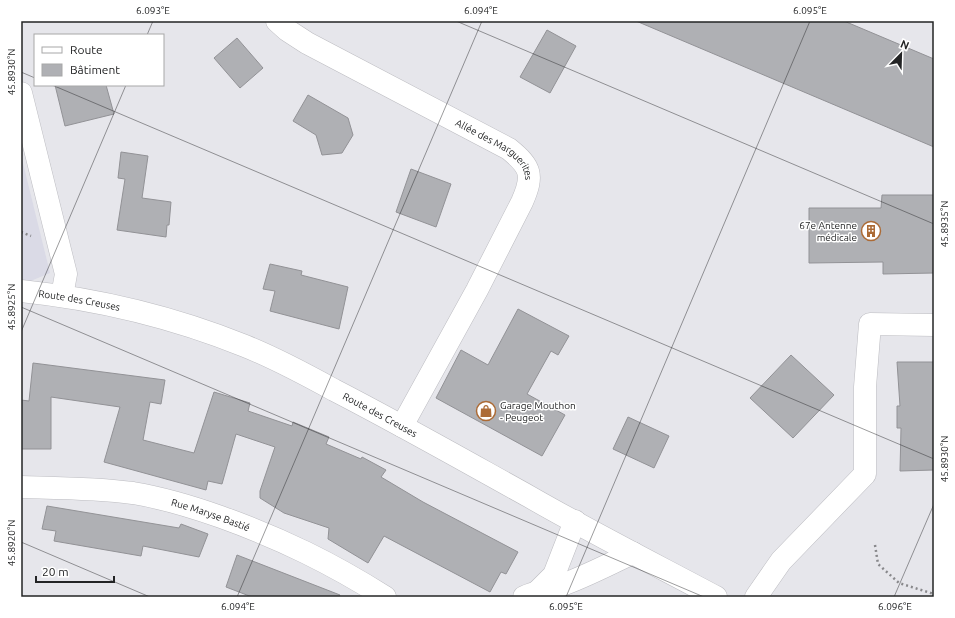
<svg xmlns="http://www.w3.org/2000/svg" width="955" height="618" viewBox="0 0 955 618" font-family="Ubuntu,sans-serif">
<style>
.built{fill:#dadae6}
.building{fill:#afb0b4;stroke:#929296}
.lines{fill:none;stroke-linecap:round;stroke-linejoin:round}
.minor-casing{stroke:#bcbcc1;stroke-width:23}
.major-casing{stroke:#bcbcc1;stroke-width:23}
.path{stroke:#88888b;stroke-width:2.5;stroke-dasharray:2 3;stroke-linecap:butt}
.minor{stroke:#fff;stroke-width:22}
.major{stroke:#fff;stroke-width:22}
.ticks{fill:none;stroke:#232425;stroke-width:1;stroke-opacity:0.45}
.labels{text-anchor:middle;stroke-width:3;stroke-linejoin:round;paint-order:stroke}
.street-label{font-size:10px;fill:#232425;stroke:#fff}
.poi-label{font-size:10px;fill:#232425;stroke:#fff;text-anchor:end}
.neatline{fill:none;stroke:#232425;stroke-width:1.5}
.ticks-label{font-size:10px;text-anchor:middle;fill:#232425}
</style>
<rect width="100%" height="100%" fill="#e6e6eb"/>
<path class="built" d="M21,155L50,273L21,285Z"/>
<path class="building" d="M636,21H844L934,59V147Z
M547,30L576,46L550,93L520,77Z
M237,38L263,68L240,88L214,58Z
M55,85H106L114,114L65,126Z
M308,95L348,118L353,135L342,153L322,155L316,135L293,121Z
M121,152L148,156L142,198L171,202L169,225H167L166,237L117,230L125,179L118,178Z
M411,169L451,184L436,227L396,212Z
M882,195H934V273L883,274V262L809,263V208H881Z
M270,264L302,271L301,275L348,287L339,329L270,311L275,291L263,289Z
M518,309L569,336L558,355L551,351L527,394L565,415L542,456L436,398L461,350L488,365Z
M791,355L834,395L793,438L750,398Z
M897,362H934V470L900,471L901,428H897V406H900Z
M33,363L165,380L161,404L150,402L143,440L194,453L214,392L250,403L248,411L292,426L293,422L329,437L326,444L361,459L362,457L386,470L381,477L423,502L518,552L506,574L501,572L490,592L384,536L368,563L328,539L329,528L284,513L260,498V491L275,447L236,434L222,484L208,481L206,490L104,462L120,407L51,397V449H21V400L29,401Z
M628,417L669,436L654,468L613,449Z
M47,506L179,528L181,524L208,534L199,557L143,546L141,556L54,541L56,531L42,529Z
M237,555L340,595L339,597H252L226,587Z"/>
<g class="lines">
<g class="minor-casing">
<g id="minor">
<path id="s1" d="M277,21L287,30L307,43L509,149C531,167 534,175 522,202L477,290L402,426"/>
<path d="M21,93L66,274L62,296"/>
<path id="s2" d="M21,487C59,488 96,488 133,493C163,498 193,507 221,517C282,539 331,563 385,597"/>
<path d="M539,590L554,575L575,521"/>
<path d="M524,597C535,592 547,590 559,586C585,577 609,564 633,553"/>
<path d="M756,597L781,561L865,474V387L870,324L934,325"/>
</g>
</g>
<g class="major-casing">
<g id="major">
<path id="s3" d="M21,291C98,299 173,317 245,346C275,358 305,374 334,390C400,424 465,461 530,497C591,532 654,564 716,597"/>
</g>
</g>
<path class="path" d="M21,232L31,236
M875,545L878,564L899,583L934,594"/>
<use href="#minor" class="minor"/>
<use href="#major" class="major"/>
</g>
<path class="ticks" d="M456,21L934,224M147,35L153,21M21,72L35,78M52,85L934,459M21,307L704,597M21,332L126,85M21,542L150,597M237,597L482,21M566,597L810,21M894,597L934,504"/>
<defs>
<g id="building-ring" transform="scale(1)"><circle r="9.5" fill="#fff" stroke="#ac6b36" stroke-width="1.5"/><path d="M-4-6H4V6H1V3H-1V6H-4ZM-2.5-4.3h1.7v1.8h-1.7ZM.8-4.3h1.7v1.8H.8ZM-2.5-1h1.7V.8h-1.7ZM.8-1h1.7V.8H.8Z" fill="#ac6b36"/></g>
<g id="shop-ring" transform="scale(1)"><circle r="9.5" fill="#fff" stroke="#ac6b36" stroke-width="1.5"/><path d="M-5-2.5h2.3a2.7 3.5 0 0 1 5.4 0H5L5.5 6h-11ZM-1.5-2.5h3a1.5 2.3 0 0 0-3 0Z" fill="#ac6b36"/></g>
</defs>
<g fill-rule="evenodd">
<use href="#building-ring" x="871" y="231"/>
<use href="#shop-ring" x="486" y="411"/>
</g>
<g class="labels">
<g class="street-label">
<text dy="4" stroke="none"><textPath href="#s1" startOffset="255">Allée des Marguerites</textPath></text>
<text dy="4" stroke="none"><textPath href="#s3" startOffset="59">Route des Creuses</textPath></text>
<text dy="4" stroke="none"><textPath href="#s3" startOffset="383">Route des Creuses</textPath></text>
<text dy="4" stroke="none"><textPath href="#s2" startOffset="193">Rue Maryse Bastié</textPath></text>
</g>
<g class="poi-label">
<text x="857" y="229">67e Antenne<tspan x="857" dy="12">médicale</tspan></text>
<text x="500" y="409" text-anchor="start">Garage Mouthon<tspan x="500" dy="12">- Peugeot</tspan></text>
</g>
</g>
<rect width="955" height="618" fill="none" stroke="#ffffff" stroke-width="44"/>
<rect x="34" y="34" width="130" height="52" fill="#ffffff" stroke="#a7a7a8"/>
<rect x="42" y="47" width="20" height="6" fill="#ffffff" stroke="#a7a7a8"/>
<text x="70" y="54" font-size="12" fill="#232425">Route</text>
<rect x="42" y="64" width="20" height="12" fill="#afb0b4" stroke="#a7a7a8"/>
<text x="70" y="74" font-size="12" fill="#232425">Bâtiment</text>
<g transform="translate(901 54) rotate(23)" stroke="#ffffff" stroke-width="3" paint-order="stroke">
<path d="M0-3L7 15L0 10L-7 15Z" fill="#232425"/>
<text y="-6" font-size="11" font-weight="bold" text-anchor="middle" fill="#232425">N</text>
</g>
<path d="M36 576v6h78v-6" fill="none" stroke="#232425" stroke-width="2"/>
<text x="42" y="576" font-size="12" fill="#232425" stroke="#ffffff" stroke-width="3" paint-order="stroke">20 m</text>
<rect x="22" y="22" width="911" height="574" class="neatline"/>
<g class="ticks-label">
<text x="153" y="14">6.093°E</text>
<text x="481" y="14">6.094°E</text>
<text x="810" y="14">6.095°E</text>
<text transform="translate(11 72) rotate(-90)" y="4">45.8930°N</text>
<text transform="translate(944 224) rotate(-90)" y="4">45.8935°N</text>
<text transform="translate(11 307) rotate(-90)" y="4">45.8925°N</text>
<text transform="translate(944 459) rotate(-90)" y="4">45.8930°N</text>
<text transform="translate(11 543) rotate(-90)" y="4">45.8920°N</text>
<text x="238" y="610">6.094°E</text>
<text x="566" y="610">6.095°E</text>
<text x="895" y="610">6.096°E</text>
</g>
</svg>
